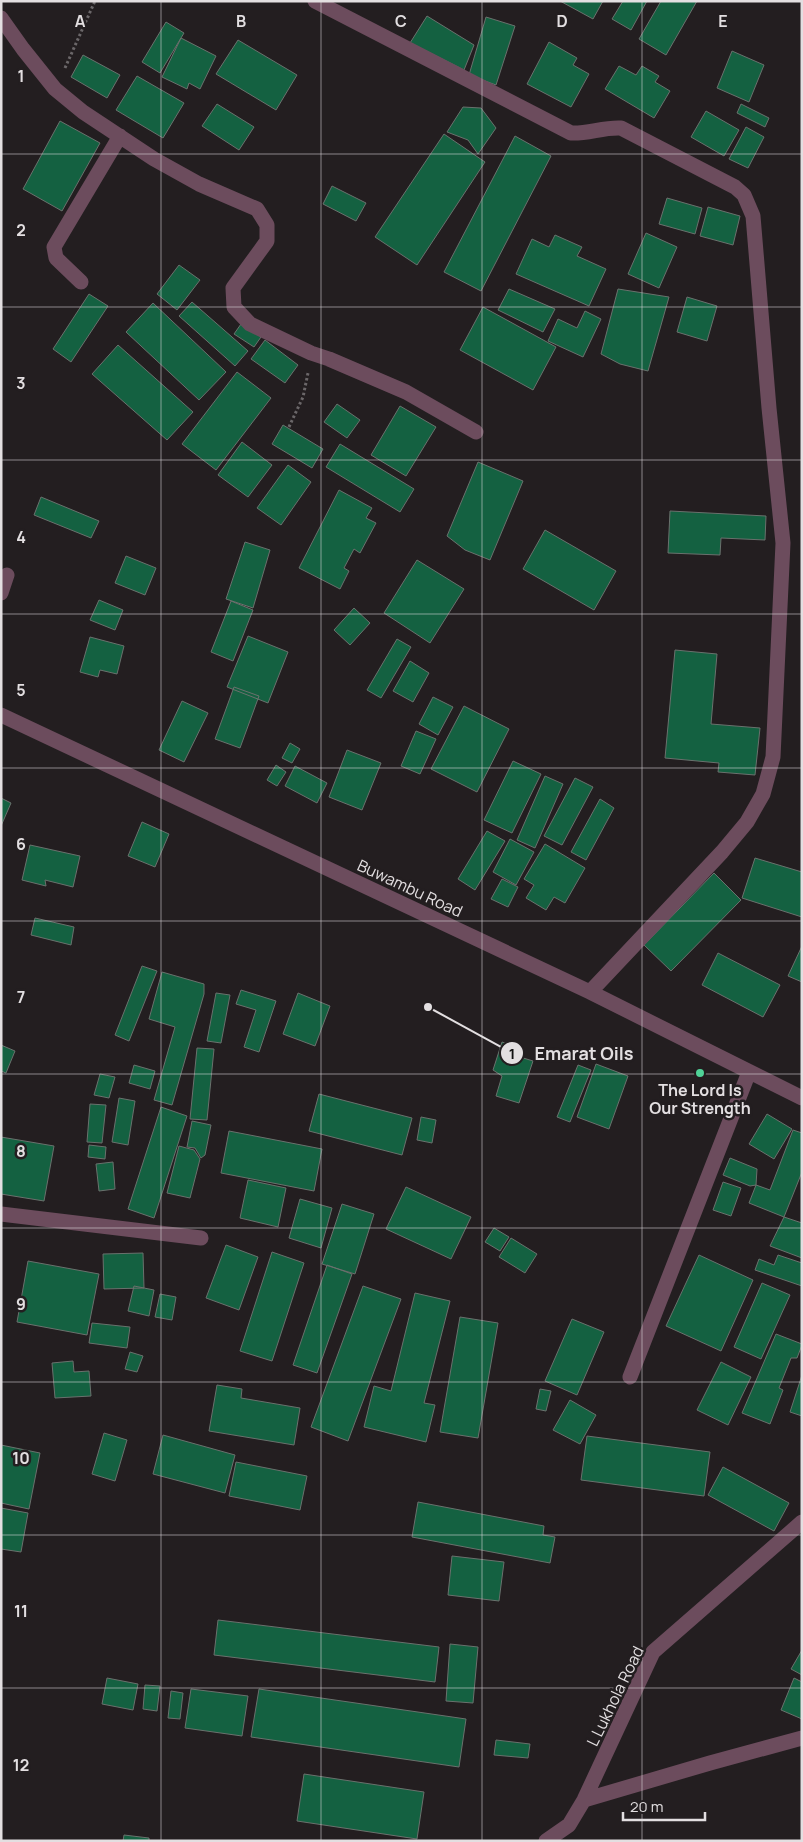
<svg xmlns="http://www.w3.org/2000/svg" width="803" height="1842" viewBox="0 0 803 1842" font-family="Manrope,sans-serif">
<style>
.building{fill:#146141;stroke:#6a716d}
.lines{fill:none;stroke-linecap:round;stroke-linejoin:round}
.path{stroke:#6b6769;stroke-width:3;stroke-dasharray:2.5 2.5;stroke-linecap:butt}
.minor{stroke:#6c4c5d;stroke-width:15}
.grid{fill:none;stroke:#e3dfe1;stroke-width:1;stroke-opacity:0.55}
.poi-dot{fill:#50d398;stroke:#231e20;stroke-width:2}
.labels{text-anchor:middle;stroke-width:5;stroke-linejoin:round;paint-order:stroke}
.street-label{font-size:16px;fill:#e3dfe1;stroke:#231e20}
.poi-label{font-size:16px;font-weight:bold;fill:#e3dfe1;stroke:#231e20}
.grid-label{font-size:16px;text-anchor:middle;font-weight:bold;fill:#e3dfe1;stroke:#231e20;stroke-width:5;stroke-linejoin:round;paint-order:stroke}
.leader{fill:none;stroke:#e3dfe1;stroke-width:2}
.callout-dot{fill:#e3dfe1;stroke:#231e20;stroke-width:2}
.mark-label{font-size:15px;text-anchor:middle;font-weight:bold;fill:#111}
.callout-label{font-size:18px;text-anchor:middle;font-weight:bold;fill:#e3dfe1;stroke:#231e20;stroke-width:5;stroke-linejoin:round;paint-order:stroke}
</style>
<rect width="100%" height="100%" fill="#231e20"/>
<path class="building" d="M560,1H603L593,19Z
M623,1H647L631,30L612,19Z
M661,1H697L666,55L639,39Z
M427,16L474,45L464,70L410,43Z
M486,17L515,26L496,85L469,75Z
M166,22L184,33L160,73L142,62Z
M181,38L216,56L200,89L189,83L187,89L162,77Z
M238,40L297,75L276,110L216,74Z
M549,42L577,58L573,65L589,74L571,107L527,84Z
M732,51L764,65L749,102L717,88Z
M83,55L120,75L107,98L71,77Z
M619,66L636,75L642,66L659,76L655,82L670,91L654,118L605,89Z
M137,76L184,103L163,138L116,110Z
M217,104L254,127L239,150L202,126Z
M741,104L769,118L765,127L737,113Z
M463,107L481,108L496,128L478,154L468,140L447,132Z
M706,111L739,130L724,156L691,137Z
M60,121L100,143L62,211L23,189Z
M746,127L764,137L748,168L729,159Z
M444,134L485,162L417,265L375,237Z
M515,136L551,156L481,291L444,272Z
M332,186L366,203L356,221L323,204Z
M667,198L702,208L695,234L659,224Z
M708,207L740,216L733,245L700,236Z
M646,233L677,247L659,288L628,274Z
M555,235L582,247L577,256L606,269L589,306L516,274L532,239L549,247Z
M179,265L200,280L177,310L157,294Z
M509,289L555,309L543,332L498,310Z
M618,289L669,297L648,371L620,364L601,354Z
M89,294L108,306L71,362L53,349Z
M687,297L717,306L707,341L677,332Z
M192,302L248,351L235,366L179,316Z
M153,303L226,372L199,400L126,332Z
M483,307L556,347L533,390L460,350Z
M585,311L601,319L583,357L548,341L558,319L577,328Z
M241,324L261,337L254,347L234,334Z
M265,340L298,365L285,383L251,359Z
M118,345L193,412L167,440L92,374Z
M237,372L271,398L216,470L182,444Z
M337,404L360,420L347,438L324,422Z
M400,406L436,427L406,476L371,455Z
M283,425L323,449L312,468L272,444Z
M242,442L272,465L248,497L218,475Z
M340,444L414,489L400,512L326,467Z
M478,462L523,481L490,560L465,550L447,536Z
M288,465L311,482L281,525L257,508Z
M339,490L372,508L366,518L376,523L360,553L354,549L344,568L349,571L340,589L299,568Z
M41,497L99,521L91,538L34,515Z
M670,511L766,516L765,540L721,538L720,555L668,553Z
M545,530L616,571L594,610L523,569Z
M245,542L270,550L253,608L226,599Z
M126,556L156,568L145,595L115,583Z
M417,560L464,589L430,643L384,613Z
M99,600L123,610L115,630L90,620Z
M231,601L253,610L233,661L211,652Z
M354,608L370,623L350,645L334,630Z
M248,636L288,652L268,703L227,687Z
M90,637L124,646L117,674L100,670L98,677L80,672Z
M397,639L411,647L381,698L367,690Z
M675,650L717,654L711,724L760,728L755,775L718,772L719,763L665,758Z
M410,661L429,673L413,702L393,691Z
M234,687L259,696L240,748L215,739Z
M433,697L453,707L438,735L419,724Z
M182,701L208,713L184,762L159,750Z
M464,706L509,729L477,792L431,769Z
M416,731L436,739L420,774L401,766Z
M290,743L300,749L292,763L282,758Z
M347,750L381,763L362,810L329,797Z
M513,761L541,774L512,833L484,820Z
M276,765L286,772L277,786L267,780Z
M295,766L327,783L317,803L285,786Z
M545,776L563,784L535,848L517,840Z
M575,778L593,787L562,845L544,836Z
M1,798L11,803L1,826Z
M600,799L614,808L586,860L571,852Z
M142,822L169,834L155,867L128,856Z
M487,831L505,841L475,890L458,879Z
M510,839L534,852L516,885L493,872Z
M545,844L585,868L565,903L554,897L546,910L526,898L534,885L524,879Z
M30,845L80,856L73,887L45,880L46,886L22,880Z
M755,858L802,872V917L742,898Z
M714,873L741,900L671,971L644,945Z
M502,879L518,887L508,907L491,899Z
M35,918L74,927L71,945L31,935Z
M802,946V982L788,976Z
M718,953L780,985L763,1017L702,985Z
M142,966L157,971L129,1041L115,1035Z
M162,972L204,984V994L172,1105L154,1100L175,1027L149,1019Z
M241,990L276,1001L259,1052L244,1047L256,1010L236,1004Z
M216,993L230,995L221,1043L207,1041Z
M298,993L330,1006L315,1046L283,1034Z
M502,1042L522,1049L520,1057L533,1061L519,1103L496,1096L502,1076L493,1070Z
M1,1045L15,1051L6,1073L1,1071Z
M197,1048L214,1049L207,1120L190,1119Z
M596,1064L628,1076L609,1129L577,1117Z
M134,1065L155,1071L150,1089L129,1083Z
M578,1065L591,1070L570,1122L557,1117Z
M100,1074L115,1077L109,1098L94,1095Z
M319,1094L412,1118L402,1155L309,1131Z
M119,1098L135,1101L128,1145L112,1142Z
M90,1104L106,1105L102,1143L87,1142Z
M161,1107L187,1116L154,1218L128,1209Z
M767,1114L792,1129L774,1159L749,1144Z
M421,1117L436,1120L432,1143L417,1140Z
M192,1121L211,1125L205,1155L201,1158L195,1148L187,1147Z
M793,1130L802,1133V1172L784,1217L749,1203L756,1185L770,1190Z
M229,1131L322,1149L314,1191L221,1173Z
M1,1137L54,1146L44,1201L1,1194Z
M89,1145L106,1147L105,1159L88,1157Z
M179,1146L194,1150L200,1159L190,1198L167,1193Z
M730,1158L757,1169L756,1185L750,1186L723,1175Z
M113,1162L115,1189L99,1191L96,1164Z
M248,1180L286,1188L278,1227L240,1218Z
M723,1182L741,1188L731,1216L713,1210Z
M406,1187L471,1217L451,1259L386,1229Z
M300,1199L332,1208L321,1248L289,1238Z
M342,1204L374,1214L355,1274L322,1264Z
M784,1217L802,1223V1258L770,1246Z
M494,1228L509,1237L500,1251L485,1242Z
M511,1238L537,1254L525,1273L499,1257Z
M226,1245L258,1257L239,1310L206,1298Z
M272,1252L304,1263L272,1361L240,1351Z
M143,1253L144,1288L104,1289L103,1254Z
M699,1255L753,1280L721,1351L666,1326Z
M778,1255L802,1263V1286L755,1270L759,1259L774,1265Z
M28,1261L99,1274L87,1335L17,1322Z
M327,1265L352,1274L317,1373L293,1365Z
M762,1283L790,1295L761,1359L734,1347Z
M134,1286L154,1290L149,1316L128,1311Z
M363,1286L401,1299L348,1441L311,1427Z
M415,1293L450,1301L424,1403L435,1405L426,1442L364,1427L374,1386L391,1391Z
M160,1294L176,1297L172,1320L155,1317Z
M460,1317L498,1323L478,1438L440,1432Z
M572,1319L604,1332L577,1395L545,1381Z
M92,1323L130,1327L127,1348L89,1343Z
M776,1334L802,1344V1345L797,1358H791L779,1388L783,1390L770,1424L742,1413Z
M130,1352L143,1356L137,1372L125,1369Z
M73,1361L74,1372L89,1371L91,1396L55,1398L52,1363Z
M721,1362L751,1377L728,1425L697,1410Z
M802,1375V1416L790,1412Z
M217,1385L242,1389L241,1398L300,1408L294,1445L209,1431Z
M540,1389L551,1391L546,1411L536,1409Z
M570,1400L596,1415L580,1444L553,1430Z
M104,1433L127,1440L115,1481L92,1474Z
M163,1435L235,1455L225,1493L153,1474Z
M587,1436L710,1452L704,1496L581,1480Z
M1,1445L40,1453L29,1509L1,1503Z
M236,1462L307,1476L300,1510L229,1496Z
M723,1467L789,1503L774,1531L708,1495Z
M418,1502L544,1526L543,1535L555,1537L550,1563L412,1537Z
M1,1508L28,1513L21,1552L1,1549Z
M452,1556L504,1562L499,1601L448,1595Z
M218,1620L439,1647L435,1682L214,1655Z
M450,1644L478,1647L473,1703L446,1701Z
M802,1650V1675L791,1669Z
M107,1678L138,1684L133,1710L102,1704Z
M794,1678L802,1682V1719L781,1710Z
M145,1685L160,1686L157,1711L143,1709Z
M191,1689L248,1696L242,1736L185,1728Z
M259,1689L466,1719L459,1767L251,1737Z
M171,1691L183,1693L180,1719L168,1718Z
M496,1740L530,1744L528,1758L494,1755Z
M304,1774L424,1792L417,1839L297,1821Z
M124,1835L149,1838V1841H123Z"/>
<g class="lines">
<path class="path" d="M65,68L95,1
M289,427L303,397L308,373"/>
<path class="minor" d="M315,1L571,133C588,134 603,127 621,128L735,187L744,195L753,216L769,408L783,543L773,757L763,794L747,822L722,852L590,992
M1,18L23,49L55,89L83,112L154,159L199,184L257,209L267,225V241L233,288L234,307L250,324L311,353L329,359L406,392L476,432
M81,282L56,258L54,247L120,136
M1,593L7,575
M1,715L590,992L802,1098
M1,1214L201,1238
M630,1377L749,1072
M584,1800L710,1763L802,1738
M546,1841L569,1825L584,1800L653,1652L802,1522"/>
</g>
<path class="grid" d="M161,1V1841M321,1V1841M482,1V1841M642,1V1841M1,154H802M1,307H802M1,460H802M1,614H802M1,768H802M1,921H802M1,1074H802M1,1228H802M1,1382H802M1,1535H802M1,1688H802"/>
<circle class="poi-dot" cx="700" cy="1073" r="5"/>
<g class="labels">
<g class="street-label">
<text transform="translate(410 888) rotate(25)" y="6">Buwambu Road</text>
<text transform="translate(615 1696) rotate(-64)" y="6">L Lukhola Road</text>
</g>
<g class="poi-label">
<text x="700" y="1096">The Lord Is<tspan x="700" dy="18">Our Strength</tspan></text>
</g>
</g>
<g class="grid-label">
<text x="80" y="27">A</text>
<text x="241" y="27">B</text>
<text x="401" y="27">C</text>
<text x="562" y="27">D</text>
<text x="723" y="27">E</text>
<text x="21" y="82">1</text>
<text x="21" y="236">2</text>
<text x="21" y="389">3</text>
<text x="21" y="543">4</text>
<text x="21" y="696">5</text>
<text x="21" y="850">6</text>
<text x="21" y="1003">7</text>
<text x="21" y="1157">8</text>
<text x="21" y="1310">9</text>
<text x="21" y="1464">10</text>
<text x="21" y="1617">11</text>
<text x="21" y="1771">12</text>
</g>
<path class="leader" d="M428 1007L512 1053"/>
<g class="callout-dot">
<circle cx="428" cy="1007" r="5"/>
<circle cx="512" cy="1053" r="12"/>
</g>
<g class="mark-label">
<text x="512" y="1059">1</text>
</g>
<g class="callout-label">
<text x="584" y="1060">Emarat Oils</text>
</g>
<rect width="803" height="1842" fill="none" stroke="#e3dfe1" stroke-width="5"/>
<path d="M623 1812v8h82v-8" fill="none" stroke="#e3dfe1" stroke-width="2.5"/>
<text x="630" y="1812" font-size="15" fill="#e3dfe1" stroke="#231e20" stroke-width="4" paint-order="stroke">20 m</text>
</svg>
